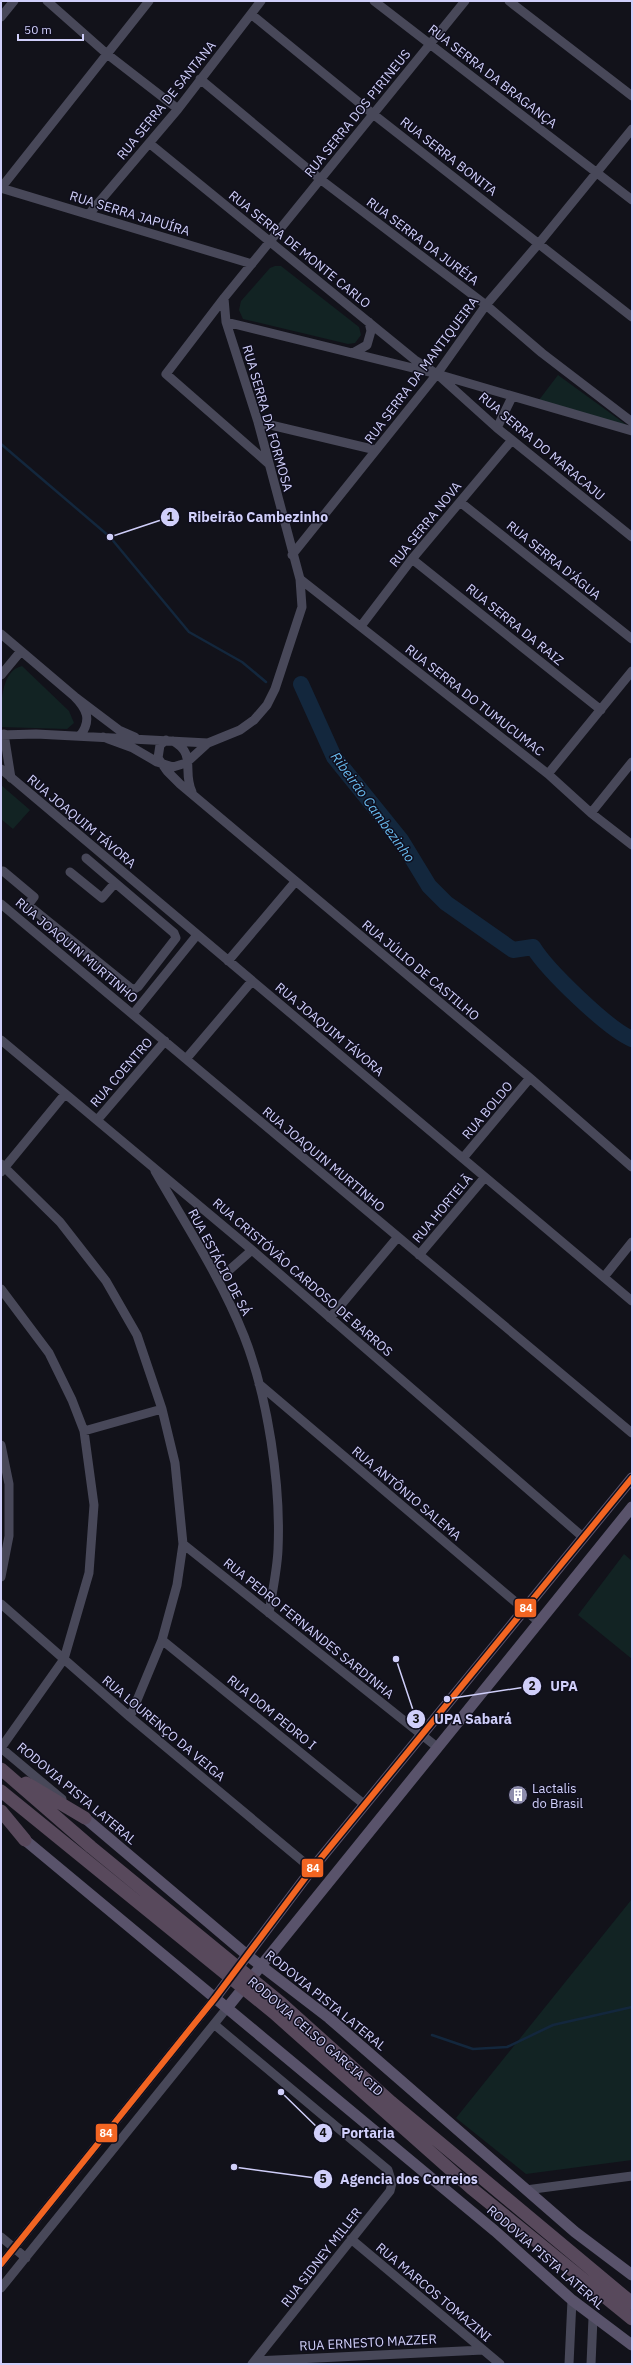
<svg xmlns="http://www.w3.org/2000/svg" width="633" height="2365" viewBox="0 0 633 2365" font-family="'IBM Plex Sans',sans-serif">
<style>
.green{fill:#122323}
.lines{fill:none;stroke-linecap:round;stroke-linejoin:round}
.stream{stroke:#13273d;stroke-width:2.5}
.river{stroke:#13273d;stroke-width:16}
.minor{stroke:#484859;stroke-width:9}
.major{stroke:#59536b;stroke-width:11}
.highway{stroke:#58495c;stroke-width:13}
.bus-1-casing{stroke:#0f0e1d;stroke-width:9}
.bus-1{stroke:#f26522;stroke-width:6}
.labels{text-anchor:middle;stroke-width:3;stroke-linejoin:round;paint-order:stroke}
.street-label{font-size:13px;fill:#d0cffa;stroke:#0f0e1d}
.poi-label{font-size:13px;fill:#d0cffa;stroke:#0f0e1d;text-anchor:start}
.water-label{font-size:14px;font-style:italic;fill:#68bbef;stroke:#0f0e1d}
.leader{fill:none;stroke:#d0cffa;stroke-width:1.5}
.callout-dot{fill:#d0cffa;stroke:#0f0e1d;stroke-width:1.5}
.mark-label{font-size:12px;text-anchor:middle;font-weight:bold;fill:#111}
.callout-label{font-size:14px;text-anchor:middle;font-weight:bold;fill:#d0cffa;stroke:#0f0e1d;stroke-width:3;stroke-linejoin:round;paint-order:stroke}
.line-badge{stroke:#0f0e1d;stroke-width:1.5}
.badge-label{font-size:11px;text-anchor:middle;font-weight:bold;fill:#fff}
</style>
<rect width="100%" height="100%" fill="#12121a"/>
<path class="green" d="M275,266H281L359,327L361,335L355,343L348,344L243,319L239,310L241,301L270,268Z
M558,375L628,426L539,400Z
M22,666L69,711L74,723L67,729L1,727C1,706 0,671 22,666Z
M1,785L30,810L13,829L1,819Z
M624,1554L632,1561V1659L578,1615Z
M632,1899V2160L526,2174L456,2118Z"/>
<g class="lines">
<path class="stream" d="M1,444L110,537L189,632L242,662L266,682
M432,2035L473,2049L507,2047L553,2025L632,2007"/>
<path class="river" d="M301,684L334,757L401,840L429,886L446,903L513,950L533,947C547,970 608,1029 632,1039"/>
<path class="minor" d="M47,1L107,54L178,109
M374,1L632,200
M509,1L632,96
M251,14L373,114L632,317
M1,17L14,1
M200,79L320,179L486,305L542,353L632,422
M149,143L415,360L437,374L497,428L632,537
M1,188L252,264
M1,188L149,1
M89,214L178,109L261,1
M226,322L437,374L632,431
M353,353L367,345L371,331L369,322
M258,422L376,450
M497,428L512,397
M269,464L166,374L224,298L465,1
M460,502L632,639
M292,555L437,374L486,305L540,242L632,129
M412,559L601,710
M300,579L548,774L591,813L632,845
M361,626L412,559L512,440
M1,634L74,696
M1,675L21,651
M4,734L11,778
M1,735L36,734L208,743
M80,736C92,720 87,709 74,696L119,730L135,737
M103,737L133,748L157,762L173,767L186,763L208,743L240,730L254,720L267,705L275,689L302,607L300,579L258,422L226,322L224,298
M166,740L160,745L158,758L167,771L180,784L530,1078L632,1167
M173,741C197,754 182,771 192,792
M1,769L632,1301
M548,774L632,671
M591,813L632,762
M3,871L34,897L28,905L133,990L138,987L176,938L174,933L86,858
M70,872L102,898L115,883
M1,904L632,1433
M228,961L295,882
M133,1014L197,935
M1,1040L252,1250L584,1538
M186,1059L252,981
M98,1119L165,1041
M463,1158L530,1078
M1,1164L60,1222L106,1281L137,1335L162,1409L175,1463L183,1544L177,1585L162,1640L130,1717
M155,1171C186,1225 221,1278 244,1336C268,1397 281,1485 278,1550C277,1571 272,1593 269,1613
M1,1172L65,1094
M419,1255L485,1177
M604,1277L632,1242
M218,1280L252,1250
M1,1289L49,1353L72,1400L84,1431L94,1505L89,1573L64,1659L1,1748L62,1799
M330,1318L397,1238
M259,1384L539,1622
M84,1431L162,1409
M1,1445L9,1484V1536L1,1577
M183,1544L437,1747
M1,1604L130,1717L312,1869
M162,1640L365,1805
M215,2025L388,2170L392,2183L390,2191L252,2364
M526,2190L632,2176
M1,2237L26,2258
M351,2239L500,2364
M1,2264L215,1998
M1,2288L227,2008
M255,2361L483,2350
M569,2364L572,2300
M591,2364L593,2318"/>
<path class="major" d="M85,1818L247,1955L329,2018L575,2232L632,2275
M25,1840L495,2231L572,2300L632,2345
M215,1998L312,1869L632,1478
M227,2008L632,1507"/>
<path class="highway" d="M1,1769L91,1847L281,2003L391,2102L632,2303
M26,1783L85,1818
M1,1791L274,2013L471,2188L632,2319
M1,1811L25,1840"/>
<g class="bus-1-casing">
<path id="bus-1" d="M1,2264L215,1998L312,1869L632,1478"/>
</g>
<use href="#bus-1" class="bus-1"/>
</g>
<defs>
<g id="building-disc" transform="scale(1)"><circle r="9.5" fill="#8e8dac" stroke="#0f0e1d"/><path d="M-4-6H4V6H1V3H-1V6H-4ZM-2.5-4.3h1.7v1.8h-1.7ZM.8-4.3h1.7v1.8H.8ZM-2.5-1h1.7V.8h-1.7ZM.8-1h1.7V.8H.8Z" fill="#fff"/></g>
</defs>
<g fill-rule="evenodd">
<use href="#building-disc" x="518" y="1795"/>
</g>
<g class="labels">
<g class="street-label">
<text transform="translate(493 76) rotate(38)" y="5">RUA SERRA DA BRAGANÇA</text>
<text transform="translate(166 100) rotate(-51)" y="5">RUA SERRA DE SANTANA</text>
<text transform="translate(357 113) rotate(-51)" y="5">RUA SERRA DOS PIRINEUS</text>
<text transform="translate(449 156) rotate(38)" y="5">RUA SERRA BONITA</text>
<text transform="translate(130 213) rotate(17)" y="5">RUA SERRA JAPUÍRA</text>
<text transform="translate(423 241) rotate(37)" y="5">RUA SERRA DA JURÉIA</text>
<text transform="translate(300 249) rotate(39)" y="5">RUA SERRA DE MONTE CARLO</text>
<text transform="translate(421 370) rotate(-53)" y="5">RUA SERRA DA MANTIQUEIRA</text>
<text transform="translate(268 418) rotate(74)" y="5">RUA SERRA DA FORMOSA</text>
<text transform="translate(542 446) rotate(40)" y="5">RUA SERRA DO MARACAJU</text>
<text transform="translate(425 524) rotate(-51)" y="5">RUA SERRA NOVA</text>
<text transform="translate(554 560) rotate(39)" y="5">RUA SERRA D'ÁGUA</text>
<text transform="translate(515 624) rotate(39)" y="5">RUA SERRA DA RAIZ</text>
<text transform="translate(475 700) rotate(38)" y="5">RUA SERRA DO TUMUCUMAC</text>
<text transform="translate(82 821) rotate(40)" y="5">RUA JOAQUIM TÁVORA</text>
<text transform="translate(77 950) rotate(40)" y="5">RUA JOAQUIN MURTINHO</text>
<text transform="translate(421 970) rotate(40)" y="5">RUA JÚLIO DE CASTILHO</text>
<text transform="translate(330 1029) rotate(40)" y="5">RUA JOAQUIM TÁVORA</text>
<text transform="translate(121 1072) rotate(-49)" y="5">RUA COENTRO</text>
<text transform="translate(487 1110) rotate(-50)" y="5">RUA BOLDO</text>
<text transform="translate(324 1159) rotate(40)" y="5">RUA JOAQUIN MURTINHO</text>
<text transform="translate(442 1208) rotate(-50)" y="5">RUA HORTELÃ</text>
<text transform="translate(220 1262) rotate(62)" y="5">RUA ESTÁCIO DE SÁ</text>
<text transform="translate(303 1277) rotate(41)" y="5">RUA CRISTÓVÃO CARDOSO DE BARROS</text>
<text transform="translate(407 1493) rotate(40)" y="5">RUA ANTÔNIO SALEMA</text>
<text transform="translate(309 1628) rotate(39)" y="5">RUA PEDRO FERNANDES SARDINHA</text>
<text transform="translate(272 1712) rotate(39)" y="5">RUA DOM PEDRO I</text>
<text transform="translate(164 1728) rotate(40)" y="5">RUA LOURENÇO DA VEIGA</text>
<text transform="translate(77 1793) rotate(40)" y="5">RODOVIA PISTA LATERAL</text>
<text transform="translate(326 2000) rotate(39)" y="5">RODOVIA PISTA LATERAL</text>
<text transform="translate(316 2036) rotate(41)" y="5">RODOVIA CELSO GARCIA CID</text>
<text transform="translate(321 2257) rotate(-52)" y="5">RUA SIDNEY MILLER</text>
<text transform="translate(546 2257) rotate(41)" y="5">RODOVIA PISTA LATERAL</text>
<text transform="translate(434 2292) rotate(40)" y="5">RUA MARCOS TOMAZINI</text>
<text transform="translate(368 2342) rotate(-3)" y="5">RUA ERNESTO MAZZER</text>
</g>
<g class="poi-label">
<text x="532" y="1793">Lactalis<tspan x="532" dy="15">do Brasil</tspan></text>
</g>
<g class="water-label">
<text transform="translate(373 807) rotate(54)" y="5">Ribeirão Cambezinho</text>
</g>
</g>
<path class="leader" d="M110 537L170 517M447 1699L532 1686M396 1659L416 1719M281 2092L323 2133M234 2167L323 2179"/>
<g class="callout-dot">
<circle cx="110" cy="537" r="4"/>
<circle cx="447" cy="1699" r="4"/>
<circle cx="396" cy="1659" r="4"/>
<circle cx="281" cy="2092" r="4"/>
<circle cx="234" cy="2167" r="4"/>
<circle cx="170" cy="517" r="10"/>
<circle cx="532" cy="1686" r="10"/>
<circle cx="416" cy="1719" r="10"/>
<circle cx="323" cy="2133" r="10"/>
<circle cx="323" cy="2179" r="10"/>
</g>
<g class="mark-label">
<text x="170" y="521">1</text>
<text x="532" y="1690">2</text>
<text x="416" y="1723">3</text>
<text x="323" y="2137">4</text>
<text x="323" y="2183">5</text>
</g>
<g class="callout-label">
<text x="258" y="522">Ribeirão Cambezinho</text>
<text x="564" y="1691">UPA</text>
<text x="473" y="1724">UPA Sabará</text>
<text x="368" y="2138">Portaria</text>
<text x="409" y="2184">Agencia dos Correios</text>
</g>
<g class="line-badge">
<rect x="514" y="1598" width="23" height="20" rx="4" fill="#f26522"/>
<rect x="301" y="1858" width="23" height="20" rx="4" fill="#f26522"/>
<rect x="95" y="2123" width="23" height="20" rx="4" fill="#f26522"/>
</g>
<g class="badge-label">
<text x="526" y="1612">84</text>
<text x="313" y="1872">84</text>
<text x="106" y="2137">84</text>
</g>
<rect width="633" height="2365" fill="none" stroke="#d0cffa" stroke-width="4"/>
<path d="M18 34v6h65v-6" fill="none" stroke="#d0cffa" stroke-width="2"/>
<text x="24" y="34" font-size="12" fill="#d0cffa" stroke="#0f0e1d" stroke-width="3" paint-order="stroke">50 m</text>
</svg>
